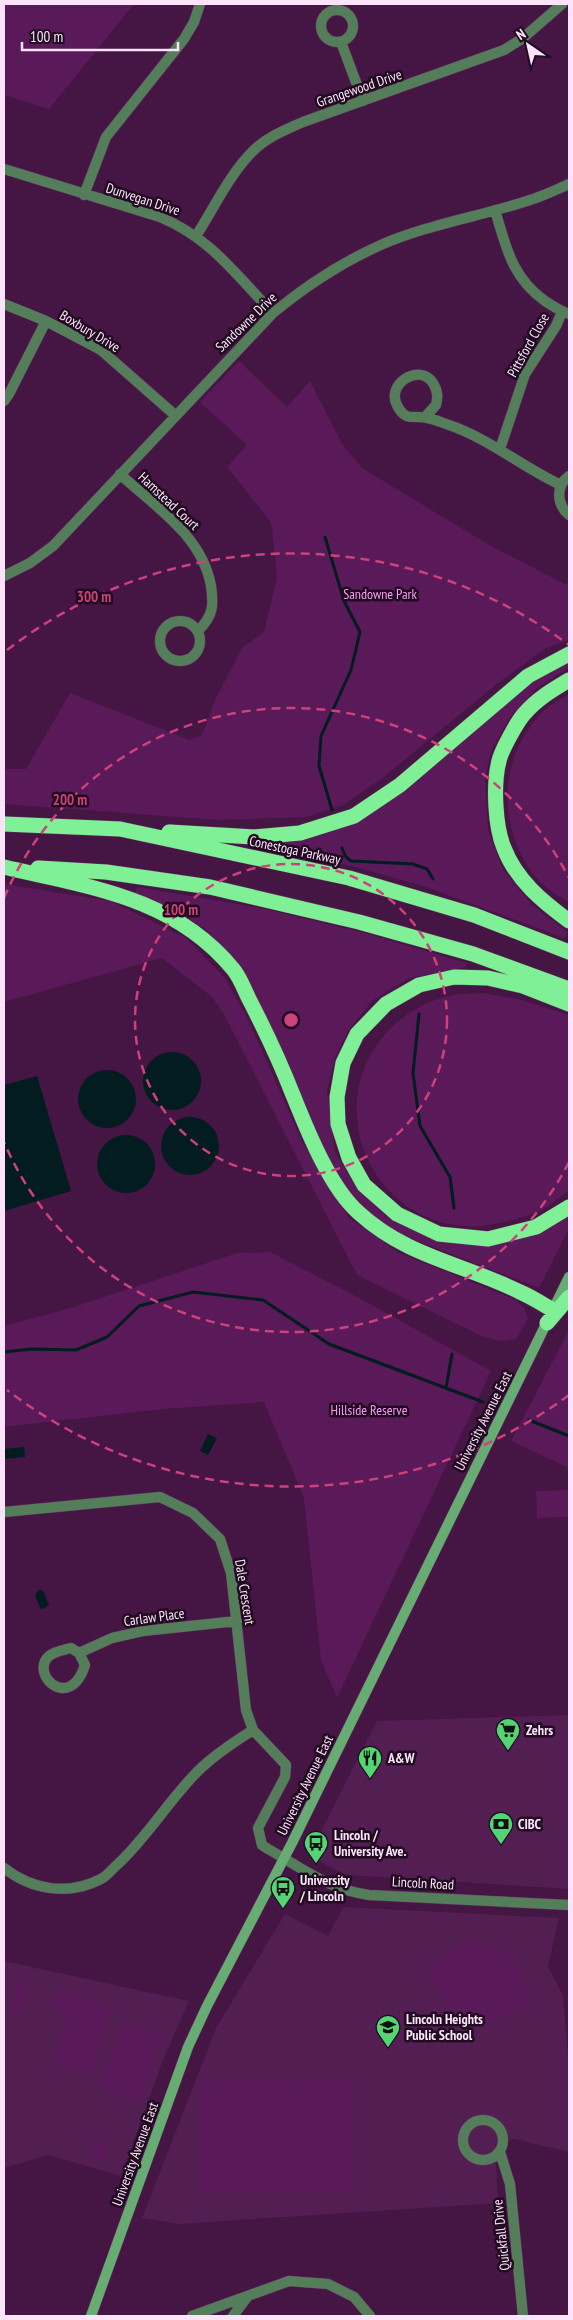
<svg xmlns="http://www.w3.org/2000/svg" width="573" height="2320" viewBox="0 0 573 2320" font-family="'PT Sans Narrow',sans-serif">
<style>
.built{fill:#531e52}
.green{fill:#5a1959}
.water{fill:#031c1f}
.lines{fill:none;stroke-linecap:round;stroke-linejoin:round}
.stream{stroke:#031c1f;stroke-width:3}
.street-casing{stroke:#623661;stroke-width:11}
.secondary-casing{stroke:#623661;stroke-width:11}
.highway-casing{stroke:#623661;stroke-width:16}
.street{stroke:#547e5a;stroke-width:10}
.secondary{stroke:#66ac73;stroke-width:10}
.highway{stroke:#80f096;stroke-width:15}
.ring{fill:none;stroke:#ce417b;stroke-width:2.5;stroke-dasharray:9 6}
.labels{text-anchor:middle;stroke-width:5;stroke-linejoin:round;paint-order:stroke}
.street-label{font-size:14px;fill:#fce3fa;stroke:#200b20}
.park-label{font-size:14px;fill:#f89df3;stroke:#200b20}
.poi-label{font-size:14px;font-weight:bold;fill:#fce3fa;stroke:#200b20;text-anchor:start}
.centre{fill:#ce417b;stroke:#200b20;stroke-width:2.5}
.ring-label{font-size:15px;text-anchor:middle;font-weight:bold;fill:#ce417b;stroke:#200b20;stroke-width:5;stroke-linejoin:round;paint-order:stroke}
</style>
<rect width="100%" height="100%" fill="#451544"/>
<path class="built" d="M569,1715V1889L347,1875L316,1860L312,1854V1849L377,1721Z
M343,1907L559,1918L548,1967L563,1995L569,2070V2152L514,2139L495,2143L498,2203L179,2224L142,2218L216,2028L285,1914L328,1936Z
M4,1961L189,2001L163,2060L121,2176L48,2155L4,2168Z"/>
<path class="green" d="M4,4H134L49,109L4,95Z
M239,361L287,407L310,381L342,444L362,468L491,546L565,584L569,583V640L544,649L493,687L384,777L343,805L306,817L218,820L4,804V769H26L70,693L190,740L202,735L215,700L242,648L264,632L277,578L272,529L270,521L227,467L247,445L200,402Z
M569,660V668L538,687L511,716L492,749L485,777L488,829L502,868L532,905L568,932L564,938L426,887L355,867L257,848V842C297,841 326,837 362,818L526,685Z
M569,694V903C560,896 549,891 541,883C495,835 496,753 547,708C553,703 562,698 569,694Z
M4,884L111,901L186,938L225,978L248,1019L302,1141L349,1218L399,1253L516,1300L524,1308L528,1318L516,1339L500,1341L479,1335L357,1275L225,1016L212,997L162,958L4,1002Z
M137,887L256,907L361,932L467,963L466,967L409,978L372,1001L348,1031L335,1058L327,1091L335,1152L356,1187L385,1215L419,1233L449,1242L488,1246L544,1231L569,1215V1228L539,1288L394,1232L361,1208L333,1168L234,960L204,928L171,908L135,893Z
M483,993L522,1000L569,1015V1190C561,1196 551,1205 542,1210C521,1219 487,1228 464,1226C378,1220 328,1122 374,1049C391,1023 415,1005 445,997C456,993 471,994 483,993Z
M270,1252L350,1293L491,1371L337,1698L321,1660L304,1498L264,1402L163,1409L4,1427V1326L74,1307L237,1253Z
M569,1330V1468L511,1441Z
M569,1490V1517L537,1518L536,1491Z
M467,1939L505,1950L523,1971L529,2009L481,2023L467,2030L454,2023L452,2014L427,1969Z
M19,1981L30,1984L21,2011L10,2008Z
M59,1989L113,2007L89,2075L55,2063L58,2053L56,2052L69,2014L53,2008Z
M123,2022L163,2036L140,2103L100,2088Z
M352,2080V2191L200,2192V2081Z
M100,2141L107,2146L109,2153L106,2159L87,2152L90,2143Z"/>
<path class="water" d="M143 1081a29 29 0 1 1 58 0a29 29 0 1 1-58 0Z
M78 1099a29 29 0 1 1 58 0a29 29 0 1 1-58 0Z
M37,1076L71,1191L4,1211V1085Z
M161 1146a29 29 0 1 1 58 0a29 29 0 1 1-58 0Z
M97 1164a29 29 0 1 1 58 0a29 29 0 1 1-58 0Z
M208,1434L217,1438L208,1455L200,1451Z
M24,1447L25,1457L5,1459L4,1449Z
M39,1590L43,1591L49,1605L43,1609L40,1608L35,1595Z"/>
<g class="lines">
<path class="stream" d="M325,537L344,601L360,632L351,670L321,736L319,766L332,810
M342,848L345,856L351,861L413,864L427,869L433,879
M419,1014L413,1073L420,1126L450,1177L454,1208
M4,1352L32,1349L76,1350L107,1337L139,1306L193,1292L263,1300L329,1344L483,1402
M446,1388L452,1354
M529,1420L569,1436"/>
<g class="street-casing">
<path id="street" d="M321 26a16 16 0 1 1 32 0a16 16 0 1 1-32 0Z
M341,42L363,101
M4,169L160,217C212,239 235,274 273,313
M84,195L106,137L184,39L194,22L200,4
M495,210C506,247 512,278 545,301C553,306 560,311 569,314
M196,236C214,208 229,175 253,151C267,137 285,130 303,122L504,50L523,38L562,4
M4,304L46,321L101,350L176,416
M4,401L9,394L46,321
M425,417L436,405C438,397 438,391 433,383C419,362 384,385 398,407C407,423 415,414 427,418C435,419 442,423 449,425C490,439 522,467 561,485
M500,449L525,374L556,326L562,312
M120,474C155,507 202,535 211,586C214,606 213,616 198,631
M569,476C555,486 557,505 569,515
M4,576L30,563L53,546L273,313C307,285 342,262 383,244C430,224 482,216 530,200C543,196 556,190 569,184
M160 641a20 20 0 1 1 40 0a20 20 0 1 1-40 0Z
M4,1512L160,1497L193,1513L220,1539L231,1573L246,1710L253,1730L286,1765L285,1777L258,1828L262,1845L268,1849C304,1869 327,1889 369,1895L569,1905
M79,1653L85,1665C70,1713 29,1674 49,1656C55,1651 64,1650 71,1648L79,1653L112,1638L143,1631L237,1621
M4,1868C32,1890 68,1896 101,1879C107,1876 112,1869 118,1864C148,1836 169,1800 198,1771C214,1755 234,1742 253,1730
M463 2140a20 20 0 1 1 40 0a20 20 0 1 1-40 0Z
M500,2152L510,2184L523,2316
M192,2316L289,2281L328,2284L354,2297L370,2316
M233,2316L248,2296"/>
</g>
<g class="secondary-casing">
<path id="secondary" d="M91,2316L188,2047L207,2006L292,1843L569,1277"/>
</g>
<g class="highway-casing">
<path id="highway" d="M569,680C552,690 537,699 524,714C517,722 501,751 499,761C493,784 495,827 504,848C516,880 543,902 569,921
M4,824L120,829L349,878L474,915L569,952
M169,832L254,837L300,833L354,816L400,785L528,676L569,654
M4,867C89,887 174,897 233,969C240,977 244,989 249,999C265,1030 280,1062 293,1095C307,1130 330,1188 359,1213C407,1257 464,1264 520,1292C532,1297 542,1304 553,1310
M38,868L106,872L210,887L359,922L473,954L569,989
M569,1004L523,986L488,978L454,977L419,985L386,1004L357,1034L343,1063L337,1097L338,1124L349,1158L364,1185L397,1214L439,1234L488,1239L536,1227L569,1207
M547,1323L569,1297"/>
</g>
<use href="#street" class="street"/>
<use href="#secondary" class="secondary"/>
<use href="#highway" class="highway"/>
</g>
<g class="ring">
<circle cx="291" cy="1020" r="156"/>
<path d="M569 1162A312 312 0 0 1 4 1142M4 898A312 312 0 0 1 569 878"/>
<path d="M569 1395A467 467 0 0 1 7 1390M7 650A467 467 0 0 1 569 645"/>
</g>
<defs>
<g id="supermarket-pin" transform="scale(1.25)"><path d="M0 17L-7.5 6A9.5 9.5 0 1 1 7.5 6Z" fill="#52d673" stroke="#200b20"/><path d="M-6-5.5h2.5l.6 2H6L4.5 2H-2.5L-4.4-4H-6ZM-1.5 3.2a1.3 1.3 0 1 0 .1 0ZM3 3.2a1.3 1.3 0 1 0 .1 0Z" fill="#111"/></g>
<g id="restaurant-pin" transform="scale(1.25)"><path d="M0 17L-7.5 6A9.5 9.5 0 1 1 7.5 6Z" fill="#52d673" stroke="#200b20"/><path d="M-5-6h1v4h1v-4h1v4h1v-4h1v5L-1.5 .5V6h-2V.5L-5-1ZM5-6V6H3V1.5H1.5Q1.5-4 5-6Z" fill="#111"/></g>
<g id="bank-pin" transform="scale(1.25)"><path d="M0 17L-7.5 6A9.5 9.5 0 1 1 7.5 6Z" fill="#52d673" stroke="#200b20"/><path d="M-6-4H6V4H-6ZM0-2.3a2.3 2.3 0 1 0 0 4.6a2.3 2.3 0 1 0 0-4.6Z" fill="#111"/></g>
<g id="bus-pin" transform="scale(1.25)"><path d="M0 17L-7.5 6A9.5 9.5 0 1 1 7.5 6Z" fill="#52d673" stroke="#200b20"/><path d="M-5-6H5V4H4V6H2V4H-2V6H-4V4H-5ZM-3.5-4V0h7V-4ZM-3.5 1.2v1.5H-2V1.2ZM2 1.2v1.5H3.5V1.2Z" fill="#111"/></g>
<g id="school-pin" transform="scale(1.25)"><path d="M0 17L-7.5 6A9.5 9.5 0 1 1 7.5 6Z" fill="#52d673" stroke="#200b20"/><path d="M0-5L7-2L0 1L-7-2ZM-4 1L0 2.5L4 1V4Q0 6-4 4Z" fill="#111"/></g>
</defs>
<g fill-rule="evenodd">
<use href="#supermarket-pin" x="508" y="1730"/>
<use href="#restaurant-pin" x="370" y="1758"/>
<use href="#bank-pin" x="501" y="1824"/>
<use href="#bus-pin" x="316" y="1843"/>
<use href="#bus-pin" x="283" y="1888"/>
<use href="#school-pin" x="388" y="2027"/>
</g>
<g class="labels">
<g class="street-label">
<text transform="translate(359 88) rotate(-19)" y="5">Grangewood Drive</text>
<text transform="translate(143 199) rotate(18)" y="5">Dunvegan Drive</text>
<text transform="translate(246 322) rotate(-44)" y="5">Sandowne Drive</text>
<text transform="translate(90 331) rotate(31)" y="5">Boxbury Drive</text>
<text transform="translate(528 345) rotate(-61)" y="5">Pittsford Close</text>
<text transform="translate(169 501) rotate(43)" y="5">Hamstead Court</text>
<text transform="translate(295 850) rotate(12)" y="5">Conestoga Parkway</text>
<text transform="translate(483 1421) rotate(-63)" y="5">University Avenue East</text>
<text transform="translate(245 1592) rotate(81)" y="5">Dale Crescent</text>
<text transform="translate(154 1617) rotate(-8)" y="5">Carlaw Place</text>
<text transform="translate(305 1785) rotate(-64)" y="5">University Avenue East</text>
<text transform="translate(423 1883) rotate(3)" y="5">Lincoln Road</text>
<text transform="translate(135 2154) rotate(-70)" y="5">University Avenue East</text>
<text transform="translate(501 2235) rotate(-96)" y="5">Quickfall Drive</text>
</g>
<g class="park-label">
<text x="380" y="599">Sandowne Park</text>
<text x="369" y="1415">Hillside Reserve</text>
</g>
<g class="poi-label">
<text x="526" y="1735">Zehrs</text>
<text x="388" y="1763">A&amp;W</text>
<text x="518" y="1829">CIBC</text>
<text x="334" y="1840">Lincoln /<tspan x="334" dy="16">University Ave.</tspan></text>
<text x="300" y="1885">University<tspan x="300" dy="16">/ Lincoln</tspan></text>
<text x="406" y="2024">Lincoln Heights<tspan x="406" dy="16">Public School</tspan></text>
</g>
</g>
<circle cx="291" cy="1020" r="8" class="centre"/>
<g class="ring-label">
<text x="94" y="602">300 m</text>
<text x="70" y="805">200 m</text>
<text x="181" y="915">100 m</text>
</g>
<rect width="573" height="2320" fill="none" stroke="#fce3fa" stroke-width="10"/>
<g transform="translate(528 45) rotate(326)" stroke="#200b20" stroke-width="4" paint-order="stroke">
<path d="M0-4L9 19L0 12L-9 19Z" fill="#fce3fa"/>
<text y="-8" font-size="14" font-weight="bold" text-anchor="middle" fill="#fce3fa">N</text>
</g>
<path d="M22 42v8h156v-8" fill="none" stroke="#fce3fa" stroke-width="2.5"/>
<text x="30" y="42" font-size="15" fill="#fce3fa" stroke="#200b20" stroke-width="4" paint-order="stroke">100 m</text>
</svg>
